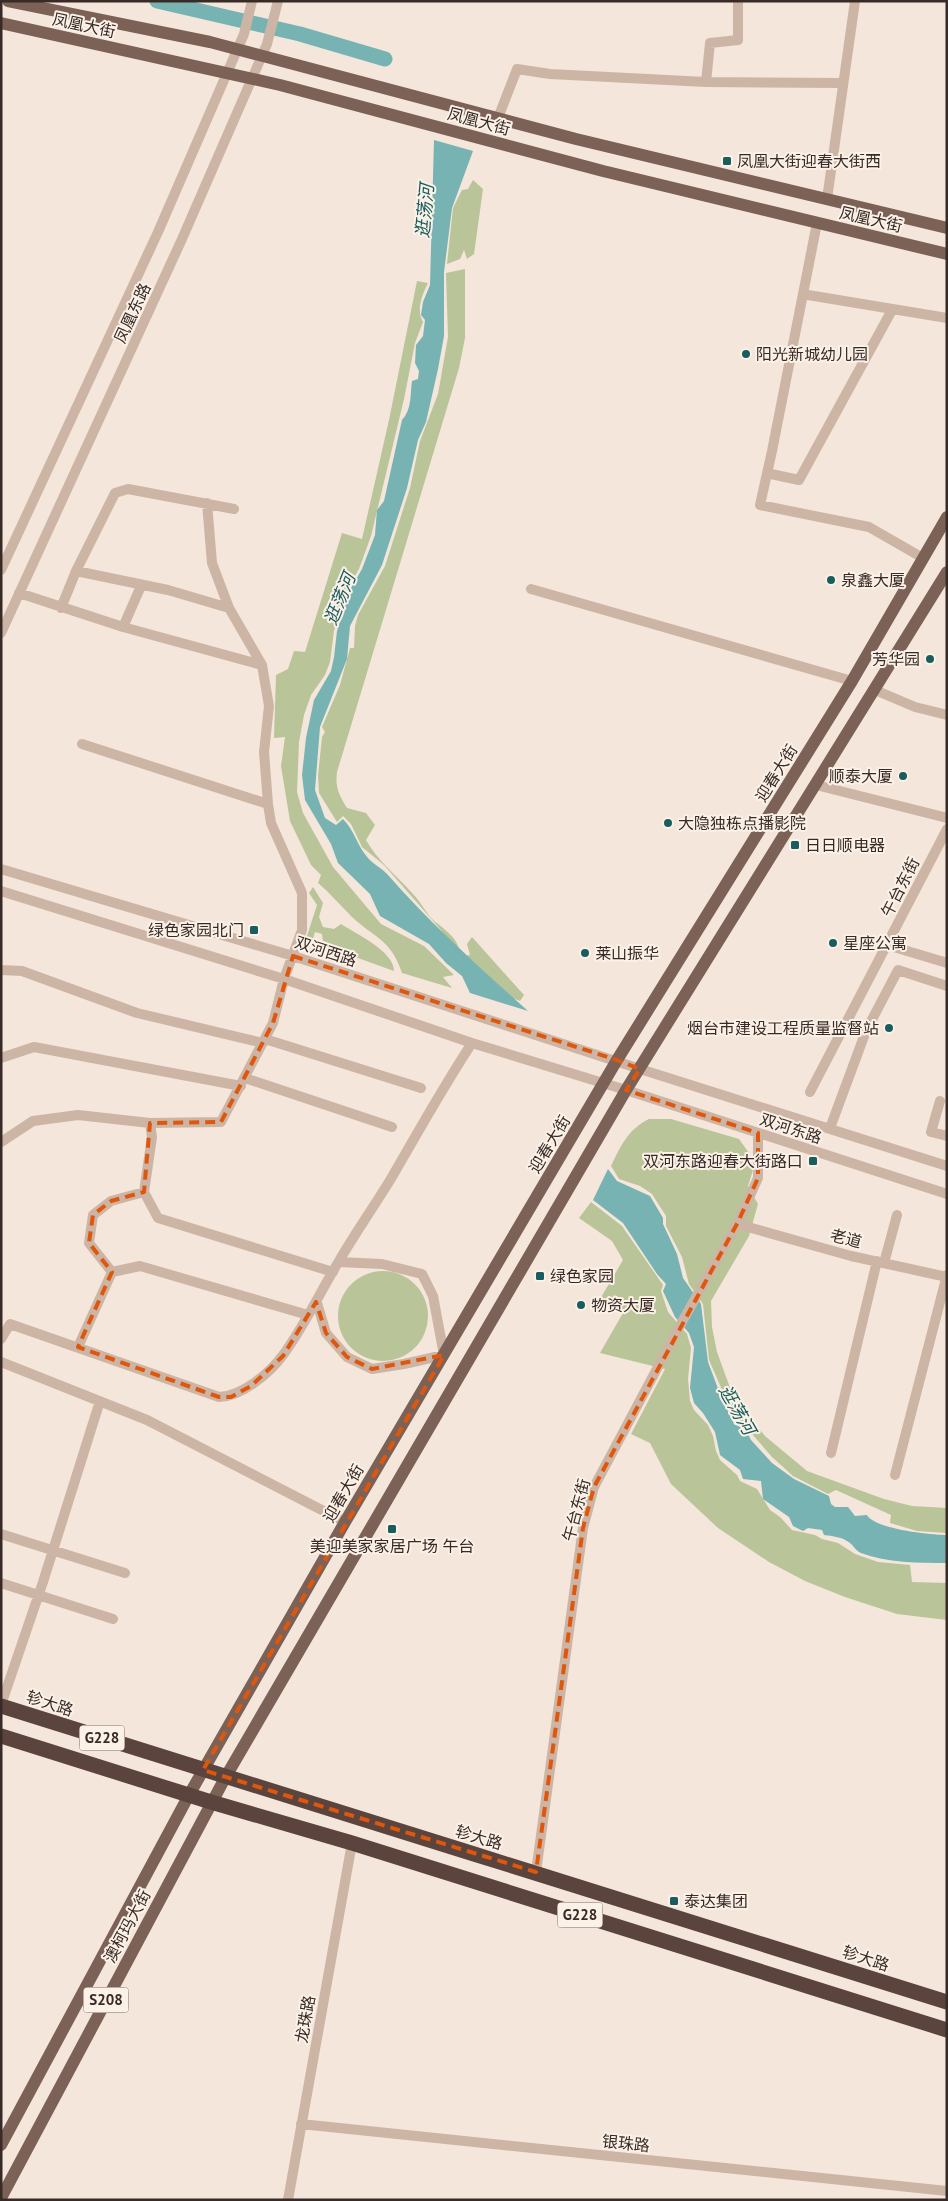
<svg xmlns="http://www.w3.org/2000/svg" width="948" height="2201" viewBox="0 0 948 2201" font-family="'PT Sans','Noto Sans SC',sans-serif">
<style>
.green{fill:#b9c499}
.water{fill:#77b3b2}
.lines{fill:none;stroke-linecap:round;stroke-linejoin:round}
.river{stroke:#77b3b2;stroke-width:15}
.minor{stroke:#cdb5a5;stroke-width:10}
.major{stroke:#7c6157;stroke-width:12}
.highway{stroke:#5a443d;stroke-width:15}
.marked{fill:none;stroke:#df570d;stroke-width:4;stroke-dasharray:10 6;stroke-linejoin:round}
.poi-dot{fill:#195d5e;stroke:#fbf1e7;stroke-width:2}
.labels{text-anchor:middle;stroke-width:4;stroke-linejoin:round;paint-order:stroke}
.shield{fill:#fbf1e7;stroke:#726661;stroke-width:1}
.shield-label{font-size:15px;font-weight:bold;fill:#382b27}
.street-label{font-size:16px;fill:#382b27;stroke:#fbf1e7}
.poi-label{font-size:16px;fill:#382b27;stroke:#fbf1e7;text-anchor:start}
.water-label{font-size:18px;font-style:italic;fill:#195d5e;stroke:#fbf1e7}
</style>
<rect width="100%" height="100%" fill="#f4e6da"/>
<path class="green" d="M473,180L483,189L474,254L467,259L464,250L460,259L447,264L453,208L462,190L468,189Z
M465,269V338L459,368L337,772C335,787 339,795 347,808L366,813L375,825L366,840C376,859 398,877 413,894C420,901 425,911 432,919C441,927 459,938 459,951L464,956L470,955L467,944L472,937L524,995L520,1001L505,995L461,959L441,930L384,865L362,847L351,824L343,816L337,822L319,793L318,776L322,737L325,732L322,727L340,685L350,648H354L355,626L358,615L385,566L410,488L420,441L438,394L448,337L446,273Z
M417,281L428,283C422,295 416,310 423,322L415,343L404,399L371,536L359,569L348,588L334,631L330,662L325,675L311,695L304,715L299,742L297,792L303,813L333,867L381,924L424,946L454,975L443,977L452,988L402,973C391,939 374,938 351,916C340,905 330,893 318,883L321,875L311,865L290,821L281,766L285,737L274,738L276,675L288,669L294,651L305,652L342,533L362,539L389,420Z
M313,887L323,903L319,917L323,927L334,929L341,924C356,934 394,951 394,971L333,949V945L323,941L322,934L315,932L312,942L306,939L317,905L309,893Z
M649,1119H671L739,1139L749,1153L753,1170L748,1186L758,1204L749,1236L711,1301L712,1327L717,1352L733,1396L765,1436L807,1471L884,1499L912,1506L947,1508V1533L917,1531L890,1523L891,1515L836,1490L828,1494L793,1476L772,1457L746,1427L734,1417L709,1360L703,1304L689,1284L682,1257L666,1226V1216L652,1194L640,1186L619,1179L611,1166C621,1146 627,1130 649,1119Z
M591,1202L622,1226L663,1285L661,1291L668,1312L687,1334L691,1348L688,1379L690,1401L694,1410L708,1425L713,1436L716,1451L720,1460L737,1475L740,1481L757,1489L770,1510L780,1517L792,1530L815,1535L822,1539L838,1543L855,1554L878,1562L910,1565L912,1582L947,1583V1620L897,1614L845,1597L805,1581L769,1562L718,1528L671,1484L650,1443L631,1434L665,1369L600,1353L623,1313L600,1299L623,1260L612,1241L579,1218Z
M338 1316a45 45 0 1 1 90 0a45 45 0 1 1-90 0Z"/>
<path class="water" d="M434,140L473,151L452,208L444,272V336L438,369L426,422L418,440L407,488L382,565L350,626L347,659L320,727L315,790L325,818L336,825L343,819C355,831 357,846 368,858C373,864 382,868 388,875C431,924 479,967 528,1011L470,993L462,976L446,963L429,944L380,916L370,894L338,863L331,844L305,800L302,775L306,738L314,700L331,671L334,657L337,631L351,588L362,569L375,535L377,510L384,501L402,420C412,409 410,395 412,381L418,379L419,371L415,363L416,345L423,336L425,320L421,315L423,302L430,285Z
M608,1169L617,1181L650,1196L663,1218V1224L677,1254L683,1278L701,1304L708,1362L720,1394L734,1424L746,1430L751,1440L772,1463L794,1479L829,1496L831,1504L835,1507H848L855,1516L867,1515C875,1529 930,1535 947,1535V1563C919,1563 887,1563 861,1553C856,1551 854,1546 850,1543C842,1537 833,1536 824,1535L822,1530L808,1528L803,1531L793,1526L789,1517L763,1499L761,1481L743,1479L740,1470L720,1455L715,1432L703,1413L694,1403L690,1388L694,1347L689,1333L675,1317L663,1291L666,1284L657,1274L623,1223L593,1200Z"/>
<g class="lines">
<path class="river" d="M157,1L300,34L385,59"/>
<path class="minor" d="M738,1V40L710,43L706,82L843,83
M498,118L517,69L550,74L706,82
M827,199L855,1
M817,223L772,451L760,505L869,527L923,558
M808,295L947,318
M771,474L799,480L892,310
M1,570L158,232L244,34L252,1
M76,571L168,590L229,608L212,563L207,503
M531,589L852,681
M19,593L123,627L262,665L269,706L264,752L268,804L271,823L302,893V930L284,979L273,1023L221,1122L150,1123L152,1137L144,1192L158,1218L333,1272
M61,608L76,571L115,493L128,489L234,509
M229,608L262,665
M123,627L141,586
M1,633L182,239L267,44L278,1
M875,690L915,707L947,715
M82,744L268,804
M816,785L947,818
M1,869L293,956L640,1069L947,1166
M1,891L284,979L472,1043L626,1090L947,1194
M894,947L947,963
M1,970L22,971L137,1013L263,1043
M265,1039L421,1088
M1,1058L34,1047L241,1086
M245,1078L392,1127
M810,1092L947,829
M940,1101L931,1132L947,1136
M830,1128L866,1031L898,970L947,986
M1,1142L33,1121L78,1115L150,1123
M738,1222L748,1227L851,1256L947,1277
M884,1263L897,1215
M112,1272L89,1243L93,1215L111,1201L144,1192
M317,1303L326,1333L347,1357L372,1369L404,1364L444,1355L433,1296L422,1274L382,1264L339,1262
M1,1339L10,1324L219,1397C242,1396 269,1374 283,1355C305,1325 320,1292 339,1261C356,1232 375,1205 392,1177C418,1132 443,1087 472,1043
M78,1347L112,1272L140,1266L308,1315
M1,1362L147,1420L345,1522
M831,1453L877,1261
M895,1475L947,1275
M1,1534L125,1573
M1,1583L113,1619
M1,1705L43,1582L100,1401
M536,1872L583,1528L594,1487L677,1331L738,1222L758,1178V1133
M301,2124L947,2191
M288,2200L352,1843"/>
<path class="major" d="M8,1L210,42L576,139L947,228
M1,23L280,85L603,171L947,254
M1,2145L189,1795L345,1522L617,1060L852,681L947,517
M1,2198L225,1778L626,1090L947,572"/>
<path class="highway" d="M1,1706C316,1806 632,1902 947,2002
M1,1736L211,1802L352,1843L947,2030"/>
</g>
<path class="marked" d="M293,956L617,1060L640,1069L626,1090L758,1133V1178L738,1222L594,1487L583,1528L536,1872L203,1770L444,1355L372,1369L347,1357L326,1333L316,1302L283,1356L251,1386L231,1397H219L78,1347L112,1272L89,1243L93,1215L111,1201L144,1192L150,1123L221,1122L273,1023Z"/>
<g class="poi-dot">
<rect x="722" y="156" width="10" height="10" rx="2.5"/>
<circle cx="746" cy="354" r="5"/>
<circle cx="831" cy="580" r="5"/>
<circle cx="930" cy="659" r="5"/>
<circle cx="903" cy="776" r="5"/>
<circle cx="668" cy="823" r="5"/>
<rect x="790" y="840" width="10" height="10" rx="2.5"/>
<rect x="249" y="925" width="10" height="10" rx="2.5"/>
<circle cx="833" cy="943" r="5"/>
<circle cx="585" cy="953" r="5"/>
<circle cx="889" cy="1028" r="5"/>
<rect x="808" y="1156" width="10" height="10" rx="2.5"/>
<rect x="535" y="1271" width="10" height="10" rx="2.5"/>
<circle cx="581" cy="1305" r="5"/>
<rect x="387" y="1524" width="10" height="10" rx="2.5"/>
<rect x="669" y="1896" width="10" height="10" rx="2.5"/>
</g>
<g class="labels">
<g class="shield">
<rect x="79.5" y="1725.5" width="45" height="25" rx="4"/>
<rect x="557.5" y="1902.5" width="45" height="25" rx="4"/>
<rect x="83.5" y="1987.5" width="45" height="25" rx="4"/>
</g>
<g class="shield-label">
<text x="102" y="1743">G228</text>
<text x="580" y="1920">G228</text>
<text x="106" y="2005">S208</text>
</g>
<g class="street-label">
<text transform="translate(84 25) rotate(12)" y="6">凤凰大街</text>
<text transform="translate(479 121) rotate(15)" y="6">凤凰大街</text>
<text transform="translate(871 219) rotate(13)" y="6">凤凰大街</text>
<text transform="translate(132 313) rotate(-65)" y="6">凤凰东路</text>
<text transform="translate(776 773) rotate(-58)" y="6">迎春大街</text>
<text transform="translate(900 887) rotate(-63)" y="6">午台东街</text>
<text transform="translate(326 951) rotate(18)" y="6">双河西路</text>
<text transform="translate(791 1128) rotate(18)" y="6">双河东路</text>
<text transform="translate(549 1144) rotate(-59)" y="6">迎春大街</text>
<text transform="translate(846 1238) rotate(15)" y="6">老道</text>
<text transform="translate(343 1493) rotate(-60)" y="6">迎春大街</text>
<text transform="translate(576 1510) rotate(-75)" y="6">午台东街</text>
<text transform="translate(50 1703) rotate(18)" y="6">轸大路</text>
<text transform="translate(479 1837) rotate(17)" y="6">轸大路</text>
<text transform="translate(127 1926) rotate(-62)" y="6">澳柯玛大街</text>
<text transform="translate(866 1958) rotate(18)" y="6">轸大路</text>
<text transform="translate(305 2019) rotate(-80)" y="6">龙珠路</text>
<text transform="translate(626 2143) rotate(6)" y="6">银珠路</text>
</g>
<g class="poi-label">
<text x="737" y="167">凤凰大街迎春大街西</text>
<text x="756" y="360">阳光新城幼儿园</text>
<text x="841" y="586">泉鑫大厦</text>
<text x="920" y="665" text-anchor="end">芳华园</text>
<text x="893" y="782" text-anchor="end">顺泰大厦</text>
<text x="678" y="829">大隐独栋点播影院</text>
<text x="805" y="851">日日顺电器</text>
<text x="244" y="936" text-anchor="end">绿色家园北门</text>
<text x="843" y="949">星座公寓</text>
<text x="595" y="959">莱山振华</text>
<text x="879" y="1034" text-anchor="end">烟台市建设工程质量监督站</text>
<text x="803" y="1167" text-anchor="end">双河东路迎春大街路口</text>
<text x="550" y="1282">绿色家园</text>
<text x="591" y="1311">物资大厦</text>
<text x="392" y="1552" text-anchor="middle">美迎美家家居广场 午台</text>
<text x="684" y="1907">泰达集团</text>
</g>
<g class="water-label">
<text transform="translate(425 211) rotate(-85)" y="6">逛荡河</text>
<text transform="translate(340 599) rotate(-68)" y="6">逛荡河</text>
<text transform="translate(737 1410) rotate(60)" y="6">逛荡河</text>
</g>
</g>
<rect width="948" height="2201" fill="none" stroke="#382b27" stroke-width="5"/>
</svg>
